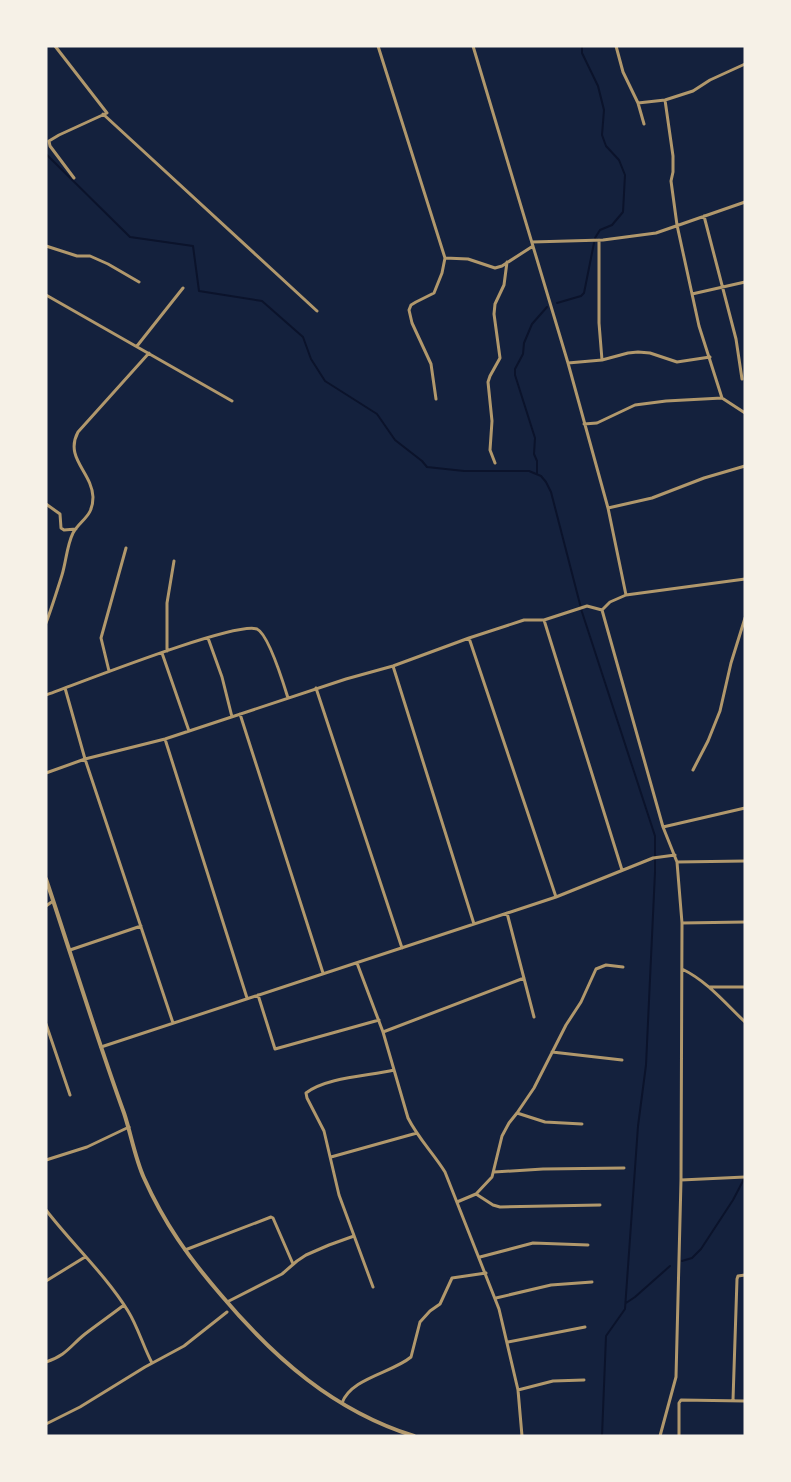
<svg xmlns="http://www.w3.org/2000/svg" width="791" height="1482" viewBox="0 0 791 1482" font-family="Georgia,serif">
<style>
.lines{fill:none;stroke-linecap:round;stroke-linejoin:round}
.stream{stroke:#0b132b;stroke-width:2}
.minor{stroke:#b1986c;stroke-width:3}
.tertiary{stroke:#b1986c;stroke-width:4}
</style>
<rect width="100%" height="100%" fill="#14213d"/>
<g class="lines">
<path class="stream" d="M582,46V53L598,86L604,110L602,135L606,146L619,160L625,175L623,212L612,225L600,230L595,238
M46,154L130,237L193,246L199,291L262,301L303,337L311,359L325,381L377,414L395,440L422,461L427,467L464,471H529L541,476L546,482L551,492L582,612L655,836V872L646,1065L638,1126L625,1309L606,1336L602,1436
M557,303L581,296L584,293L594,243
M537,474V461L534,454L535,438L515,375V369L523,354L524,343L532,324L547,307
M682,1261L692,1258L701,1249L733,1200L744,1179
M626,1303L635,1297L670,1266"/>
<path class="minor" d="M55,46L107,113L59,135L49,141L50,146L74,178
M378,46L445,258L442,273L434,293L416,302L411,305L409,310L412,323L431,364L436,399
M473,46L568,363L608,508L626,595
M616,46L623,72L638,103L665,100L693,91L710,80L745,64
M665,100L673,156V172L671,181L677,225L699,326L722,398
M638,103L644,124
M103,114L317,311
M704,216L736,339L742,379
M599,240V323L602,360
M532,242L603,240L656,233L745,202
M46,246L77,256H90L108,264L139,282
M445,258L468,259L495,268L502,266L533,246
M692,294L745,282
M46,295L232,401
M137,346L183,288
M568,363L602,360L628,353L638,352L650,353L677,362L710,357
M584,424L597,423L635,405L666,401L722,398L745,413
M495,463L490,450L492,421L488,382L490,376L500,358L494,314L495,304L504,285L507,262
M46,504L60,514L61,528L64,530L76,529
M608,508L652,498L704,478L745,466
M602,610L663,827L677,862L682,923L681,1180L676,1377L660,1436
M602,610L610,602L626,595L745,579
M544,620L622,870
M46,623C52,607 57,591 62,575C66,562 67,545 73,533C81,519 93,517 93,497C92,472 64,458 78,432L149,353
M208,638L222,677L232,717
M469,638L556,897
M167,651V603L174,561
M162,653L189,731
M393,666L474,924
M109,671L101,638L126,548
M65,688L85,759L173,1023
M316,688L402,948
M46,695C77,684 235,621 257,629C268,634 284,685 288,698
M240,714L323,973
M165,739L247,998
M693,770L708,741L720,711L731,663L745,618
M46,773L85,759L165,739L346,679L393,666L469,638L524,620H544L587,606L602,610
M663,827L745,808
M677,862L745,861
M46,906L53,901
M507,913L534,1017
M682,923L745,922
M70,950L141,926
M357,963L383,1032L524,978
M682,969C707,981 725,1003 745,1022
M709,987H745
M258,995L275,1049L379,1020
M46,1024L70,1095
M383,1032L408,1118C418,1138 433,1153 445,1172L499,1309L518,1390L522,1436
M101,1047L556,897L653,858L675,855
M552,1052L622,1060
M517,1113L545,1122L582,1124
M331,1157L417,1133
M46,1160L87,1147L129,1127
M494,1172L543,1169L624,1168
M681,1180L745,1177
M476,1194L493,1205L500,1207L600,1205
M457,1202L476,1194L492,1177L502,1136L509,1123L517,1113L534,1088L566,1025L581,1002L596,969L606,965L623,967
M46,1210C72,1244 105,1274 128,1311C138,1327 143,1346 152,1363
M185,1250L271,1217L273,1218L293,1264
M480,1257L533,1243L588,1245
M46,1281L85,1257
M373,1287L339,1195L324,1131L307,1098L306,1093C327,1077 369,1076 394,1070
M496,1298L551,1285L592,1282
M227,1302L282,1274L297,1261L306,1255L329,1245L354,1236
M508,1342L585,1327
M46,1362C67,1355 70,1346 85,1334C98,1324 111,1315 124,1305
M518,1390L553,1381L584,1380
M733,1400L737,1279L738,1276L745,1275
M342,1403C351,1378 392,1373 411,1357L420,1322L430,1311L440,1304L452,1278L486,1273
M46,1424L80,1407L145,1367L184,1346L227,1312
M679,1436V1403L681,1400L745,1401"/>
<path class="tertiary" d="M46,879C72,957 96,1036 124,1113C131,1134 135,1158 144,1178C164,1223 189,1258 221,1295C274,1358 334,1411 414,1436"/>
</g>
<rect width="791" height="1482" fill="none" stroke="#f6f1e7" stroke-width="95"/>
</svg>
